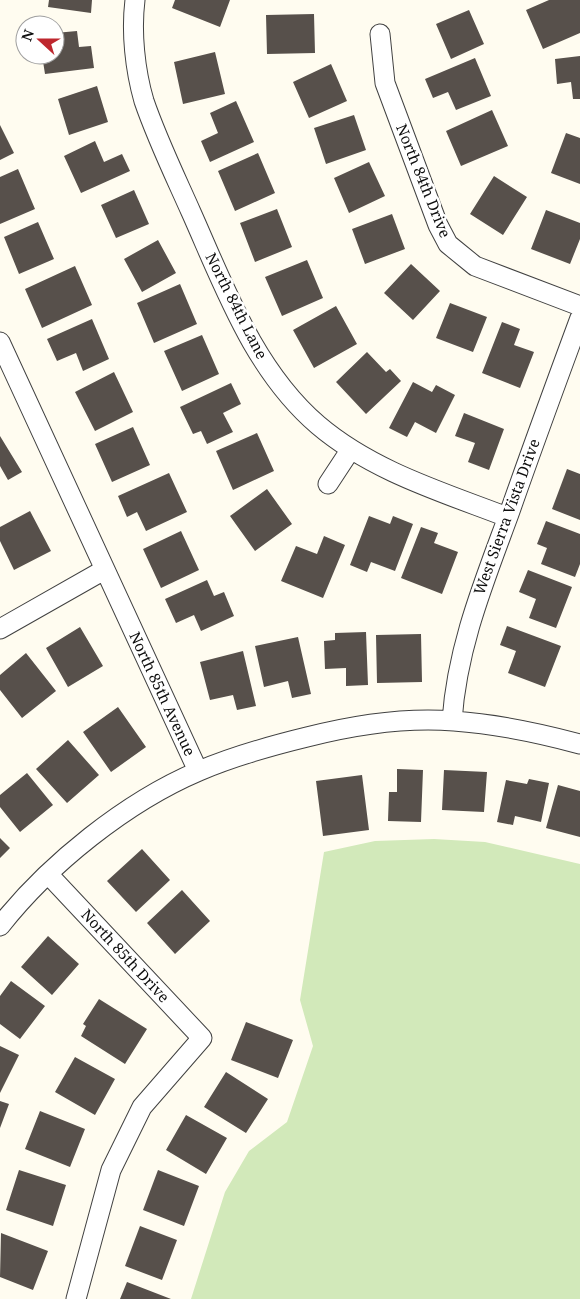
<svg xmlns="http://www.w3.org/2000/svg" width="580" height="1299" viewBox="0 0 580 1299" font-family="'Noto Serif',serif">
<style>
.green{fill:#d2e9ba}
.building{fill:#57504b}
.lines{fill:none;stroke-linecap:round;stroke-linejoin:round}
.street-casing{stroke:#414141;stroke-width:21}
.street{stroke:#fff;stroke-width:19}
.labels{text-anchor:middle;stroke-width:5;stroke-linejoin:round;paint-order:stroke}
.street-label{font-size:15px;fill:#0e0e0e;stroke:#fff}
</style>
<rect width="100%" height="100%" fill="#fffcf0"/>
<path class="green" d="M434,839L485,842L580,864V1299H191L225,1192L249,1151L287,1122L313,1046L300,1000L324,852L375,841Z"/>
<path class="building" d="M49,0H92L91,13L48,7Z
M175,0H230L220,27L172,8Z
M549,0H580V33L543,49L526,10Z
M469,10L484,44L451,59L436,24Z
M314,14L315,53L267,54L266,15Z
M77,31L79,47L91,46L94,68L45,74L42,55H55V33Z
M215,52L225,94L183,104L174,62Z
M580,56V99H573L571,82L557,84L555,59Z
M475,58L491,96L456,110L448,92L433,98L425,79Z
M331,64L347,101L309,118L293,82Z
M97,86L108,122L69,135L58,99Z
M236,101L254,142L210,162L201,141L218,133L210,113Z
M492,110L508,146L461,166L446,131Z
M354,115L366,150L326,164L314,128Z
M0,125L14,153L0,160Z
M566,133L580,138V184L551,173Z
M95,141L104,162L122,154L130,171L81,193L64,156Z
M258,153L275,193L235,211L218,171Z
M369,162L385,196L349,213L334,178Z
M18,169L35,209L0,224V177Z
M494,176L527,197L503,235L470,214Z
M134,190L149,224L116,238L101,205Z
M277,209L292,247L255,262L240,223Z
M546,210L580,223V239L570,264L531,249Z
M392,214L405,249L365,264L352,229Z
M38,222L54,259L19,274L4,237Z
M158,240L176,273L142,292L124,259Z
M307,260L323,298L282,316L265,277Z
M411,264L440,291L413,320L384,293Z
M75,266L92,305L42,328L25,289Z
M180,284L197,324L154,343L137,303Z
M450,303L487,317L473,352L436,338Z
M336,306L357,344L314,368L293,330Z
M92,319L109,359L83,371L76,353L57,361L47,339Z
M502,322L520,329L514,345L534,352L520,388L482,373Z
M202,335L219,374L182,391L164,351Z
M367,352L386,372L390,369L401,381L366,414L336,382Z
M114,372L133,412L95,431L75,392Z
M413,382L432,392L436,385L455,395L436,433L415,422L407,437L389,428Z
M231,383L241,404L223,413L233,432L207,444L201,431L193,434L180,407Z
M464,413L504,429L489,470L468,462L475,443L455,436Z
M133,427L150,465L112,482L95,444Z
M257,433L274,471L233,490L216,451Z
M0,436L22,472L8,480L0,466Z
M567,469L580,474V520L552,509Z
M169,473L187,512L146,531L137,512L127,517L118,496Z
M267,489L292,524L255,551L230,516Z
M30,511L51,551L14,570L0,541V527Z
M369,516L390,524L393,516L413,524L395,571L371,562L367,572L350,565Z
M546,521L580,534V564L575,577L541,564L547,548L537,544Z
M421,527L438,533L434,543L458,552L442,594L401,578Z
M181,531L199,570L161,588L143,549Z
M324,536L345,545L323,598L281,581L296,546L317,554Z
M528,570L572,587L556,628L529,618L536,599L519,592Z
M207,580L214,596L224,592L234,616L201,631L194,615L176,623L165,599Z
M507,626L561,646L545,687L508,673L516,651L500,645Z
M80,627L103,666L68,687L46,648Z
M366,632L368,685L346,686V668L325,669L324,641L335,640V633Z
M421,634L422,682L377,683L376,635Z
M298,637L311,694L292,698L288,681L264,687L255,646Z
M243,651L256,706L237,710L233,695L210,700L200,662Z
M26,653L56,691L22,718L0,690V675Z
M118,707L146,747L111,772L83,732Z
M68,740L99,775L67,803L36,769Z
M397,769L423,770L421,822L388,821L389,792H397Z
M444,770L487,772L484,812L442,810Z
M27,773L53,805L20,832L0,807V795Z
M362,775L369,830L323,836L316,781Z
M529,779L549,783L541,822L515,816L513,825L497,822L506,780L527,784Z
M558,785L580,791V837L546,828Z
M0,838L10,848L0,858Z
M142,849L170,880L136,912L107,881Z
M182,890L210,921L175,954L147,923Z
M48,936L79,964L52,995L21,967Z
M11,981L45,1006L20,1039L0,1024V996Z
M99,999L147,1029L125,1064L81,1036L86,1026L83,1024Z
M246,1022L293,1040L278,1078L231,1060Z
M0,1046L19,1055L0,1093Z
M75,1057L115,1079L95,1115L55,1092Z
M226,1072L268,1099L246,1133L204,1107Z
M0,1101L9,1104L0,1128Z
M40,1111L85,1129L70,1167L25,1149Z
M186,1115L227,1138L206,1174L166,1150Z
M19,1170L66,1185L53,1226L6,1210Z
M158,1170L199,1186L184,1226L143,1210Z
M140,1226L177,1240L162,1280L125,1266Z
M1,1233L48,1251L33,1290L0,1277Z
M127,1282L171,1299H120Z"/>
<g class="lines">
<g class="street-casing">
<path id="street" d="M135,0C131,32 135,70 144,101C157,139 175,176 191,212C225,288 254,370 318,425C372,471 442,492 507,517
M380,34L385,83L438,225L448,244L475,266L580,306
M0,342L198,771
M328,484L351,449
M0,629L104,570
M452,721C457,647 484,582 509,514C532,448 556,383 580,318
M48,874L202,1038L142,1107L111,1170L76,1299
M0,926C49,864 126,802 199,771C234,756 270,746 307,737C354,725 405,717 454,721C496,724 539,733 580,744"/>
</g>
<use href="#street" class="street"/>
</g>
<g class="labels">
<g class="street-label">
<text transform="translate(423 181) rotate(68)" y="5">North 84th Drive</text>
<text transform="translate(236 306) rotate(63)" y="5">North 84th Lane</text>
<text transform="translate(507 517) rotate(-70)" y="5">West Sierra Vista Drive</text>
<text transform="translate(162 694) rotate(65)" y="5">North 85th Avenue</text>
<text transform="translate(125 956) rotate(47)" y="5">North 85th Drive</text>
</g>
</g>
<g transform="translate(40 40) rotate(291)"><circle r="24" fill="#ffffff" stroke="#9f9f9f"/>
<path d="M0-4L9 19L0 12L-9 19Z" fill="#be272e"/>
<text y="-8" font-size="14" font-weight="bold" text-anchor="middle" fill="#0e0e0e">N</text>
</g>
</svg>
